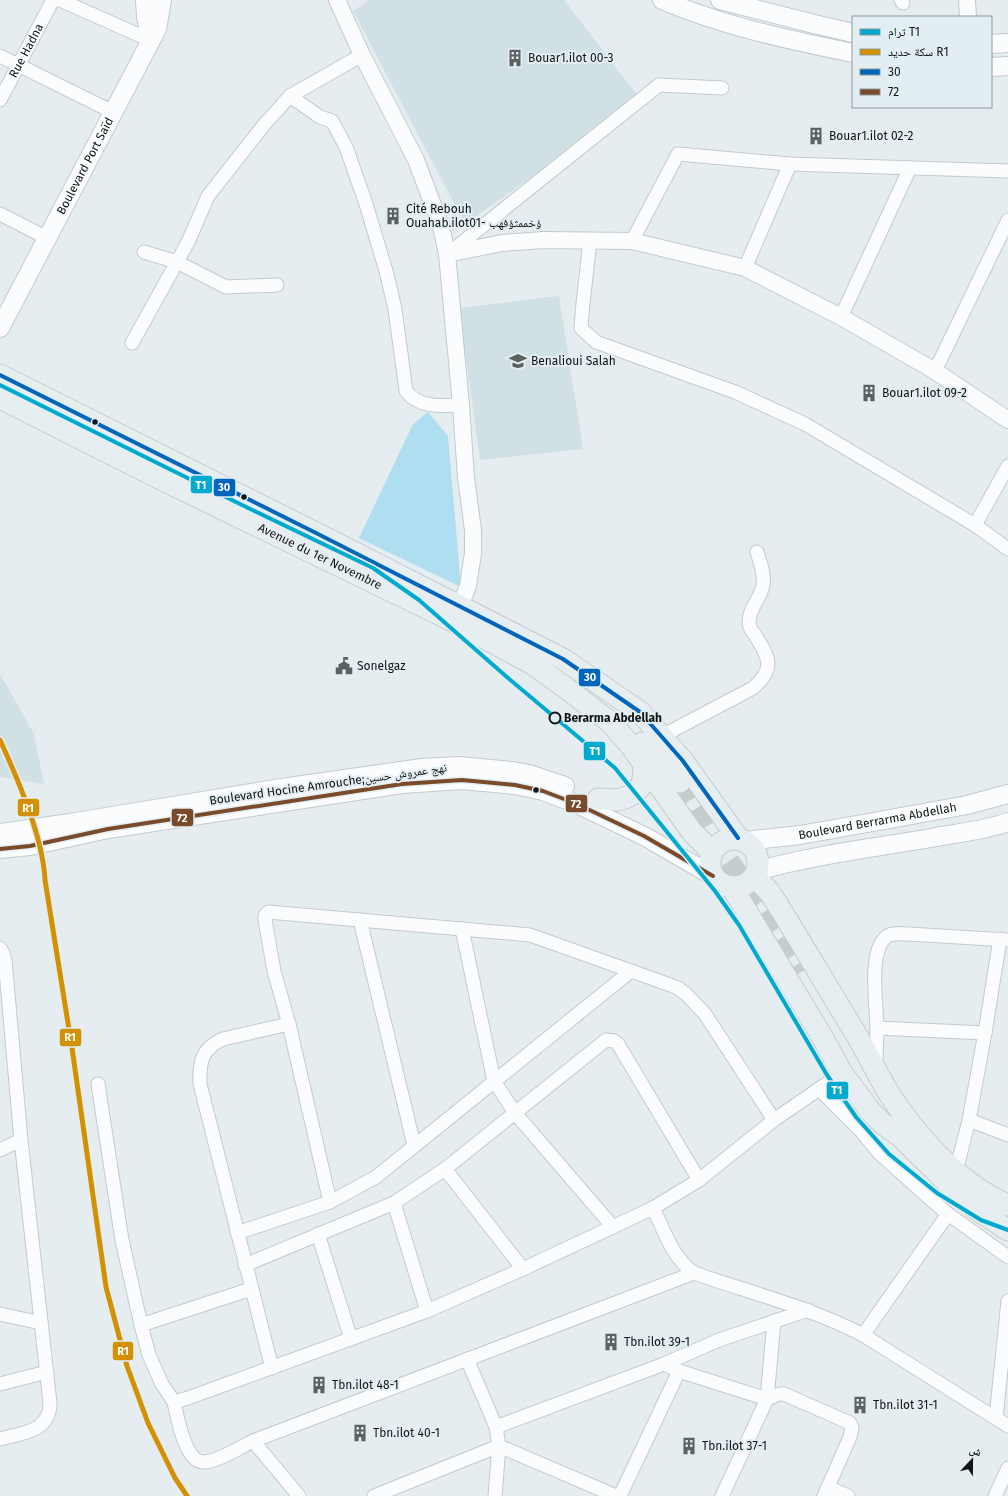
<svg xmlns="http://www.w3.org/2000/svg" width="1008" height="1496" viewBox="0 0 1008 1496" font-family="'Fira Sans','Noto Naskh Arabic',sans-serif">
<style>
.built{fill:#d1e0e4}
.green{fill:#afdef1}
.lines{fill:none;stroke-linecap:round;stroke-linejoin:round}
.primary-tunnel{stroke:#c6cdcf;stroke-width:21;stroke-dasharray:21 10;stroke-linecap:butt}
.minor-casing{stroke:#c4cacc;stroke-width:15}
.tertiary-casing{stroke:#c4cacc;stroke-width:18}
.secondary-casing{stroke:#c4cacc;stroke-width:20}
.primary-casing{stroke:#c7cacb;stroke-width:23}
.minor{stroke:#fbfcfd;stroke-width:13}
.tertiary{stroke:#fbfcfd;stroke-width:16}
.secondary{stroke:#fbfcfd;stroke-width:18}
.primary{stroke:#e6eef1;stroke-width:21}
.bus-1-casing{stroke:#e3eef3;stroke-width:7}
.bus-2-casing{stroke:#e3eef3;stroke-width:7}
.bus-1{stroke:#0065bd;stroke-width:4}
.bus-2{stroke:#7a4b2a;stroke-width:4}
.rail-1-casing{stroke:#e3eef3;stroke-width:8}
.rail-1{stroke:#d49003;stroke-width:5}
.tram-1-casing{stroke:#e3eef3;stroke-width:7}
.tram-1{stroke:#00a9ce;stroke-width:4}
.bus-dot{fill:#111516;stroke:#e3eef3;stroke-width:1.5}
.stop-dot{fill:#e3eef3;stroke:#111516;stroke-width:2}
.labels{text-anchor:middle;stroke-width:4;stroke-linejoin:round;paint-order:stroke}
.street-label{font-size:12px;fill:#111516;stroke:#e3eef3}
.poi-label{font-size:12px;fill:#111516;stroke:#e3eef3;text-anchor:start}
.stop-label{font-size:12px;font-weight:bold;fill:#111516;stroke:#e3eef3;text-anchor:start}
.line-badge{stroke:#e3eef3;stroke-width:1.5}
.badge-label{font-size:11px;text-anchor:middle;font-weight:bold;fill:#fff}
</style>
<rect width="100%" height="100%" fill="#e6edf0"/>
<path class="built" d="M369,0H564L641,100L465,224L353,11Z
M559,296L583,449L480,460L459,308Z
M0,674L34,734L44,784L0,777Z"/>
<path class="green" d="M428,412L448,436L461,587L359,538L413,424Z"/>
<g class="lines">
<path class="primary-tunnel" d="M680,782L727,858L783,941L801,972"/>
<g class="minor-casing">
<g id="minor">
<path d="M60,0L150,40"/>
<path d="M901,0L903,3"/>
<path d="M0,56L113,112"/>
<path d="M290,96L320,117L332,121L346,147L366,204L386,271L395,309L406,391C418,408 443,406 461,405"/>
<path id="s1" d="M0,100L53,0"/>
<path d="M0,214L47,238"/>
<path d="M590,241L583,303L581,328L596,342L735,392L805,424L975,525L1008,549"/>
<path d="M632,241L678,154L790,164L1008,171"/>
<path d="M144,252L177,262L188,242L208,196L263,126L290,96L362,55"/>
<path d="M449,253L659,85L722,88"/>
<path d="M745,268L790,164"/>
<path d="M841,317L910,168"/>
<path d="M132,343L177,262L226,287L277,285"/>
<path d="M935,371L1008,220"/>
<path d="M975,525L1008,466"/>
<path d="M662,736L753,688C776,668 769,658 755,635C752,632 749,626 749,622C749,608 761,598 763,585C765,574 760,562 757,552"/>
<path d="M360,920L414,1145"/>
<path d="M462,929L494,1081L515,1113L613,1227"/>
<path d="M0,948L3,953L5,960L21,1140L50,1403C50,1432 22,1433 0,1439"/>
<path d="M877,1028L985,1033L1000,939"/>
<path d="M876,1066C876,1053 877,1041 877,1029C877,1006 868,955 885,938C891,932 900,934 908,934L1008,940"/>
<path d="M98,1084L122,1240L141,1325L149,1355L162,1384L174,1402L188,1398L427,1311L523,1269L653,1208L699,1180L774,1120L842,1073"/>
<path d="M819,1089L861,1131L880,1154L928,1197L948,1214L1008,1257"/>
<path d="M969,1120L1008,1135"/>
<path d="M0,1150L21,1140"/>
<path d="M445,1169L523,1269"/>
<path d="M956,1171L969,1120L985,1033"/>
<path d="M330,1202L289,1024L274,971L265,920V916L268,912L530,935L662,982L678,988L686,994L705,1014L774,1120"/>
<path d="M394,1203L427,1311"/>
<path d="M653,1208C664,1230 673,1259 694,1273C751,1293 809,1307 863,1335L1008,1426"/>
<path d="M237,1233L330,1202L376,1177L631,971"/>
<path d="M318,1234L351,1339"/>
<path d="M245,1265L394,1203L445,1169L606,1040L614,1041L618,1044L699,1180"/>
<path d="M0,1314L41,1323"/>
<path d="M141,1325L251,1289"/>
<path d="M863,1335L948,1214"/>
<path d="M467,1359L496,1427L499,1446L616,1496"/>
<path d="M664,1364L679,1371L767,1399L779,1394H784L850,1423L852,1428L850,1437L824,1496"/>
<path d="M272,1368L200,1084C199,1062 202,1048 223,1039L289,1024"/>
<path d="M0,1384L47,1372"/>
<path d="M174,1402C177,1416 185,1463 204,1462C219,1461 239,1448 253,1441L694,1273"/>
<path d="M996,1418L1008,1301"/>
<path d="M496,1427L664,1364L719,1340L808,1310"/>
<path d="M253,1441L299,1496"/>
<path d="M828,1487L848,1496"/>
<path d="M374,1496L499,1446L495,1496"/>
<path d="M620,1496L679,1371"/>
<path d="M722,1496L767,1399L774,1321"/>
<path d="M995,1496L1008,1468"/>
</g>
</g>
<g class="tertiary-casing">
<path id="tertiary" d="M337,0L362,55L416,160L441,226L447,254L461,405L466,478L473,530V553L468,586L460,606L454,616
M967,0L968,17
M447,254L502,243L544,240L632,241L745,268L841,317L935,371L1008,420"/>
</g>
<g class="secondary-casing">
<g id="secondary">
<path d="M145,0L146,16L150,40"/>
<path d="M662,0C723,26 789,40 853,53"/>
<path d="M720,0L814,24L853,33"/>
<path d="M991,44L1008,43"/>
<path d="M991,67L1008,66"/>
<path id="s2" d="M0,328L157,29L162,0"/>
<path d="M0,833L70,823L281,788L422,768L459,766L512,771L529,774L565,786"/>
<path id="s3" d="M745,841L800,835L890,819L967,805L1008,794"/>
<path d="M0,849L30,846L108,829L402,784L462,780L515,785L543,791L577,804L644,836L713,876"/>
<path d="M757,871C814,855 873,848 931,838C956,833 984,831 1008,822"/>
</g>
</g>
<g class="primary-casing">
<g id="primary">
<path d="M0,375L318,534L563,659L640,712L683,761L738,838"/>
<path id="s4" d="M0,398L163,480L451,620L531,663L566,688L610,722L631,746L692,832L712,852"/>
<path d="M642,743L680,782"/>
<path d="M598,799C604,799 611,800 617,800C626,799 639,792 642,783C644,777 644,771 644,765"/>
<circle cx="734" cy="863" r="24"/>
<path d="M755,876L771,894C800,940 827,987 856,1034C867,1053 877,1073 888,1092C916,1136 960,1185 1008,1205"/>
<path d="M732,887L824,1040L842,1073L871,1112L882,1123L901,1137L965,1200L979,1211L1008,1230"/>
</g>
</g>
<use href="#minor" class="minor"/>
<use href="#tertiary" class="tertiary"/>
<use href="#secondary" class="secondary"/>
<use href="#primary" class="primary"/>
<g class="bus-1-casing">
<path id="bus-1" d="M0,375L318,534L563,659L640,712L683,761L738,838"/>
</g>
<g class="bus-2-casing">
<path id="bus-2" d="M0,849L30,846L108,829L402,784L462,780L515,785L543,791L577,804L644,836L713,876"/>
</g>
<use href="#bus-1" class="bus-1"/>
<use href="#bus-2" class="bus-2"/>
<g class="rail-1-casing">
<path id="rail-1" d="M0,740C19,782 42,835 45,879
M45,880L72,1048L106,1287L127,1366L148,1423L175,1478L187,1496"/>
</g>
<use href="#rail-1" class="rail-1"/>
<g class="tram-1-casing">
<path id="tram-1" d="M0,385L240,504L373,568L419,600L508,678L615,768L715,891L739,925L827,1075L856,1117L889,1154L937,1193L981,1220L1008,1230"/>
</g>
<use href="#tram-1" class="tram-1"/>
</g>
<defs>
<g id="building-bare" transform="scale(1.38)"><path d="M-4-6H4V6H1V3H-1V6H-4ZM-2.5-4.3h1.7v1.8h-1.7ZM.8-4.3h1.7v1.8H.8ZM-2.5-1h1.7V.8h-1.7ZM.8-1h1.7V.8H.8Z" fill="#5c6162" stroke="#e3eef3" stroke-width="2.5" paint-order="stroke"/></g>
<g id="school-bare" transform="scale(1.38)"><path d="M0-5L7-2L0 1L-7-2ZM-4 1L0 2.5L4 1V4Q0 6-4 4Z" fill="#5c6162" stroke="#e3eef3" stroke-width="2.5" paint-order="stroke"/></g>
<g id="civic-bare" transform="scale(1.38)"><path d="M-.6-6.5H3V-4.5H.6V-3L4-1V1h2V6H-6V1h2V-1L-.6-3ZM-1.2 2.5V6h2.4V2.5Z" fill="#5c6162" stroke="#e3eef3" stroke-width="2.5" paint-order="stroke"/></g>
</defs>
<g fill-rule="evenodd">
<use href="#building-bare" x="515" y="58"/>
<use href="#building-bare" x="816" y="136"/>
<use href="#building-bare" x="393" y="216"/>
<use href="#school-bare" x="518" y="361"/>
<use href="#building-bare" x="869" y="393"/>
<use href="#civic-bare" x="344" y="666"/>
<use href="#building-bare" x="611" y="1342"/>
<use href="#building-bare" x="319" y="1385"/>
<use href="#building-bare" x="860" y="1405"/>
<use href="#building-bare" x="360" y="1433"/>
<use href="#building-bare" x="689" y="1446"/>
</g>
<g class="bus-dot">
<circle cx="95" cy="422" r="3.5"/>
<circle cx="244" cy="497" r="3.5"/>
<circle cx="536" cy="790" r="3.5"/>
</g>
<circle class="stop-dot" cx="555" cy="718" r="5.5"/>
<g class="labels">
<g class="street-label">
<text dy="4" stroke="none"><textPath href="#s1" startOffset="56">Rue Hadna</textPath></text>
<text dy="4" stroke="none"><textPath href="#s2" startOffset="183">Boulevard Port Saïd</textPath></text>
<text dy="4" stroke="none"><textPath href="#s4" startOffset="357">Avenue du 1er Novembre</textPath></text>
<text transform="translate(328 784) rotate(-8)" y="4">Boulevard Hocine Amrouche;نهج عمروش حسين</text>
<text dy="4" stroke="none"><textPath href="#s3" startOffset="134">Boulevard Berrarma Abdellah</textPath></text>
</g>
<g class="poi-label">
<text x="528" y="62">Bouar1.ilot 00-3</text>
<text x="829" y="140">Bouar1.ilot 02-2</text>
<text x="406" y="213">Cité Rebouh<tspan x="406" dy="14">Ouahab.ilot01- ؤخممثؤفهب</tspan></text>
<text x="531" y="365">Benalioui Salah</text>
<text x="882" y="397">Bouar1.ilot 09-2</text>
<text x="357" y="670">Sonelgaz</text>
<text x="624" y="1346">Tbn.ilot 39-1</text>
<text x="332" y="1389">Tbn.ilot 48-1</text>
<text x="873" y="1409">Tbn.ilot 31-1</text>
<text x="373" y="1437">Tbn.ilot 40-1</text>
<text x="702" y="1450">Tbn.ilot 37-1</text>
</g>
<g class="stop-label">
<text x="564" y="722">Berarma Abdellah</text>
</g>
</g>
<g class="line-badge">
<rect x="190" y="475" width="23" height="19" rx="4" fill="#00a9ce"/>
<rect x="213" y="478" width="23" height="19" rx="4" fill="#0065bd"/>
<rect x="578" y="668" width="23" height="19" rx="4" fill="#0065bd"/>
<rect x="583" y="741" width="23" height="20" rx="4" fill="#00a9ce"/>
<rect x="565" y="794" width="23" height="19" rx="4" fill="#7a4b2a"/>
<rect x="17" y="798" width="23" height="19" rx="4" fill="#d49003"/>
<rect x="171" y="808" width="23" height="19" rx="4" fill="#7a4b2a"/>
<rect x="59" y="1028" width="23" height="19" rx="4" fill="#d49003"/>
<rect x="826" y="1081" width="23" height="19" rx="4" fill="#00a9ce"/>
<rect x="112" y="1341" width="22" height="20" rx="4" fill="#d49003"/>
</g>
<g class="badge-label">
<text x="201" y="489">T1</text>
<text x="224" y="491">30</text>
<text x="590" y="681">30</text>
<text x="595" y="755">T1</text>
<text x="576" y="808">72</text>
<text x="28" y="812">R1</text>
<text x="182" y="822">72</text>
<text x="70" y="1041">R1</text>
<text x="837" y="1094">T1</text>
<text x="123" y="1355">R1</text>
</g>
<rect x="852" y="16" width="140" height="92" fill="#e3eef3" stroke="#8f979b"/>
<rect x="860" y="29" width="20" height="6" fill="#00a9ce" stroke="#8f979b"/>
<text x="888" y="36" font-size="12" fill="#111516">ترام T1</text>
<rect x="860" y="49" width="20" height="6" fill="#d49003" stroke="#8f979b"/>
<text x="888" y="56" font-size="12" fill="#111516">سكة حديد R1</text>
<rect x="860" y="69" width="20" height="6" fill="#0065bd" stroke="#8f979b"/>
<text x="888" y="76" font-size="12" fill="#111516">30</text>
<rect x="860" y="89" width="20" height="6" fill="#7a4b2a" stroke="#8f979b"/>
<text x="888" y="96" font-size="12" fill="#111516">72</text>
<g transform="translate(972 1460) rotate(22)" stroke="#e3eef3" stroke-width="3" paint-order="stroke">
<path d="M0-3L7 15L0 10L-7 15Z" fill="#111516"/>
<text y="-6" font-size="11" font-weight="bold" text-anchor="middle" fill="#111516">ش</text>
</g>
</svg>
